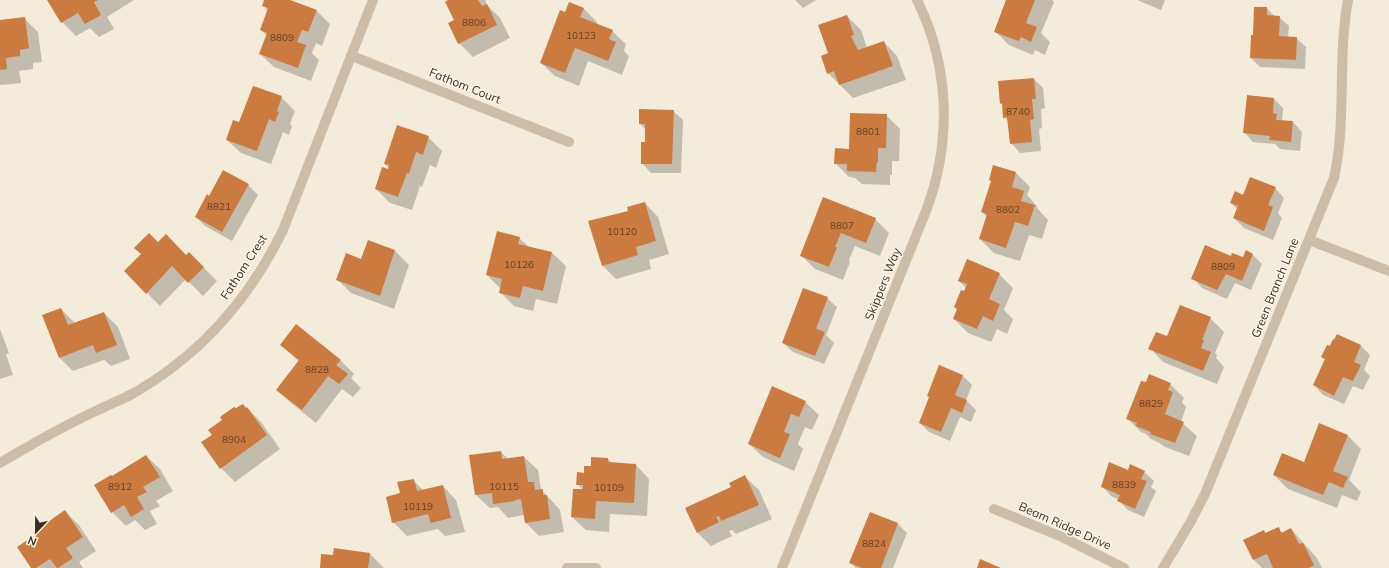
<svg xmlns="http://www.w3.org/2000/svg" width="1389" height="568" viewBox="0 0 1389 568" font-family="Mulish,sans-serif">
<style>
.shadow{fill:#0003}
.building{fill:#cc7b40}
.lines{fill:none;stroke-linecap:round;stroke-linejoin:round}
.minor{stroke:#ccbea6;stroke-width:10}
.labels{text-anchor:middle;stroke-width:3;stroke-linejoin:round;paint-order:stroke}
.number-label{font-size:10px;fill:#5c422d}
.street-label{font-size:12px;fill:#372f27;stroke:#faf5e7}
</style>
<rect width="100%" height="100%" fill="#f3ecdb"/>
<path class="shadow" d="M49,0H134L107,17L114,29L99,37L90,28L76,36L62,22Z
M265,0H288L316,10L330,24L322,46L316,43L312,53L319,60L311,81L274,67L260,54L267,36L261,30L268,11L263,5Z
M449,0H485L487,5L500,18L510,38L473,57L459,43L456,21Z
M795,0H816L803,8Z
M1006,0H1052L1054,2L1041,33L1050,42L1045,55L1035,50L1033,55L1009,45L995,31Z
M1137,0H1165L1161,10Z
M583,8L597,22L596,25L612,31L626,44L624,51L629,56L622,75L588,61L579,86L555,76L541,63L566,14Z
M1267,8L1275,17H1279L1289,26L1288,37L1296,38L1306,47L1305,69L1260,67L1251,58L1254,36Z
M847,16L861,30L867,48L884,42L897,56L906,80L853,98L828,73L830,54Z
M24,18L38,32L42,62L33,63V69L19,71L21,83L1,85L0,84V20Z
M1034,79L1043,88L1045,108L1041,109L1042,128L1039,129L1041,151L1020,153L1011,143L1009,122L1004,117L1003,105L1001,103Z
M281,97L295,111L290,124L292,126L289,135L283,132L271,164L241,153L227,140L240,124Z
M1274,99L1283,108L1282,120L1293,122L1302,132L1300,151L1280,149L1275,144L1253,142L1244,132Z
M673,111L683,120L681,173H651L642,163L646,143V130L640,124Z
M886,115L900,129L899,161H892V175H890V185L862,184L855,178L849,177L836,164Z
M428,137L442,151L436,168L430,165L422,187L420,186L412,210L390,203L376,189L388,170L389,168L385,164Z
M994,166L1016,173L1030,187L1027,195L1037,206V208L1048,220L1042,239L1029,235L1020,261L994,253L980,239L987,217L982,212L992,181Z
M223,171L248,185L258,195L232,241L205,226L196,217L209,197Z
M1275,188L1284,198L1278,213L1282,218L1273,240L1244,228L1234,218L1238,210L1231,203L1243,196Z
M823,198L875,219L889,233L880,256L855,246L849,260L850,262L843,280L815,269L801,255Z
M645,203L658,217L669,254L649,260L651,269L616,279L602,265L629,211Z
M519,238L529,247L552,253L566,266L557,304L536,299L533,311L514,306L500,292L501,289L487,275Z
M369,242L395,251L409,265L394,309L351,293L337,279L362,261Z
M158,243L187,256L203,267L217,281L203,296L186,279L160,306L125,271L142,254Z
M1247,252L1253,255L1262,264L1251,290L1235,283L1227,299L1202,288L1193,278L1231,257L1244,259Z
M999,274L1013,288L1004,310L1013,319L1007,334L997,329L991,342L968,333L954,319L958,310L955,307L966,288L959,281Z
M827,298L837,307L826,335L834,343L824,364L793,352L783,343Z
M61,309L76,324L104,313L118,327L130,359L111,366L104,360L73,371L60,358Z
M1210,318L1224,332L1215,353L1217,355L1216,358L1224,367L1217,384L1163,362L1150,348L1167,338Z
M0,329L9,353L6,354L13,375L0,379Z
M1337,335L1361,346L1370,355L1364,370L1370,376L1363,390L1353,386L1344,404L1323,395L1314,385L1326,360L1322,357Z
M282,345L340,360L354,374L351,378L361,388L353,397L342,389L316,423L291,403L277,390L299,362Z
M963,376L972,385L966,400L976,410L971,422L960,417L950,441L929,432L920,423L930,398L928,396Z
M1170,384L1184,398L1182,402L1186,407L1181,422L1197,436L1189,456L1165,447L1161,444L1151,439L1146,434L1141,432L1127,418Z
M805,402L819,415L812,430L805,427L798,444L803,449L794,471L763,457L749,444Z
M247,408L261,422L280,449L235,482L221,468L213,435Z
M1347,435L1361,449L1349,480L1361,492L1357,501L1342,495L1337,508L1288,489L1274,475L1305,463Z
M501,452L508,459L524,457L538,470L541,489L560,510L564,532L539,536L525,522L524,515L508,518L498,507L490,508L476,495Z
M146,456L160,469L173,491L156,501L160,506L150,511L157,524L145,530L135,520L126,526L112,512V477Z
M608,459L613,464L636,465L649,479L647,516L610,514L609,532L586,530L572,517L583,490L577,484L591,467Z
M1129,471L1144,472L1154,481L1151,487L1156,491L1144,517L1128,510L1119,501V500L1111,496L1102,486Z
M745,477L759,490L772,519L736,534L732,530L729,531L732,536L711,546L697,532Z
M413,480L424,491L443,486L456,500L465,532L445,536L438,529L407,536L393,522L401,494Z
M65,512L79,525L96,551L79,562L83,568H32L37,536Z
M898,524L907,533L893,568H856L851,563Z
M1278,528L1283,533L1291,529L1317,558L1322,568H1262L1254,560L1245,540L1266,534Z
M334,549L370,554L384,568H321L333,556Z"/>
<path class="building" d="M47,0H98L94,2L101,15L85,24L78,13L61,23Z
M264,0H290L317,10L308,32L302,30L297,42L306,45L298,68L259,54L267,33L260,30L268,8L262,6Z
M448,0H478L482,6L487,4L497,25L458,44L448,23L454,20L445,2Z
M1006,0H1035L1026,23L1037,27L1031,42L1021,37L1019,41L994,32Z
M569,2L584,8L580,17L613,30L609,39L616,42L608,61L575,48L565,73L540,63L560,10L565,12Z
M1254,7H1267V15L1280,16L1279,36L1297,37L1296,60L1250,58L1251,35H1253Z
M847,15L854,35L851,36L858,50L884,41L893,66L839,85L834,71L827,74L821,56L828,53L818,25Z
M25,17L29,48L20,50V56L6,58L7,69L0,70V20Z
M1034,78L1036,99H1032L1034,119L1030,120L1032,142L1010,144L1007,117L1003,118L1002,103L1000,104L998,81Z
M253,86L282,96L277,111L279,112L275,122L269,119L257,151L226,140L233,120L239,122Z
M1247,95L1274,98L1273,113L1277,114L1276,120L1293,121L1291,142L1269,140L1270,136L1243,133Z
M639,109L674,110L672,164H641V142H645V124H639Z
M850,113L887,114L886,148H878V162H877L876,172L847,171V164H834L835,148L849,149Z
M397,125L429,136L423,155L416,152L409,174L407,173L398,197L375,189L382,167L388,169L389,165L384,164Z
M993,165L1016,172L1012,187L1024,191L1021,201L1035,205L1028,226L1015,222L1006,248L979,239L987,214L981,212L991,181L989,180Z
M223,170L249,184L222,232L195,217L207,194L209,196Z
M1250,177L1276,187L1268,205L1273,207L1264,231L1233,218L1238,206L1230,203L1235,191L1243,195Z
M823,197L876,218L866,243L841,233L835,247H837L829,267L800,256Z
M645,202L656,241L636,247L638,255L602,266L588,221L628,211L627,207Z
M497,231L520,237L518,244L552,252L543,291L523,286L520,298L499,293L502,279L486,275Z
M149,233L158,242L166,234L186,255L189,252L204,267L188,283L172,266L146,294L124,271L141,254L134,248Z
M368,240L395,250L380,296L336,280L346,253L361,259Z
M1205,245L1231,256L1232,253L1243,257L1246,250L1253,254L1242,281L1226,274L1217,290L1191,279Z
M967,259L1000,273L989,299L1000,304L993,321L983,316L977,329L953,319L957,309L954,307L961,290L964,291L967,284L958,281Z
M803,288L828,297L816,329L825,332L815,356L782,343Z
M1180,305L1211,317L1202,340H1204L1201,348L1211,352L1203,371L1148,349L1156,332L1167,336Z
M61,308L68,325L104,312L117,345L96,353L93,345L59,358L42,315Z
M296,324L341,360L336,365L348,374L339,384L328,376L302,410L276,390L299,360L280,345Z
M1337,334L1361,345L1354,362L1361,365L1353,381L1343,377L1334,396L1313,385L1325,359L1321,357L1327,345L1330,346L1333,339L1334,340Z
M939,365L963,375L955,395L967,400L962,413L951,408L941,432L919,423L929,397L927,396Z
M1149,374L1171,383L1168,390L1173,392L1165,414L1184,422L1175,443L1150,434L1151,432L1136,426L1137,423L1126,419L1141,381L1146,382Z
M772,386L806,401L799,417L791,414L784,432L790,434L780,458L748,444Z
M243,404L246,408L247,407L267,435L220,469L201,442L212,435L208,430L222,420L220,417L234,407L236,408Z
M1319,423L1348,435L1333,471L1348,477L1343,488L1329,482L1323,495L1273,475L1282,453L1304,462Z
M501,451L502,459L524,456L528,482H534L535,490L543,489V495H547L550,519L525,523L521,499L515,500V501L493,504L492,493L475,495L469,455Z
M146,455L160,477L143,487L147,492L137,497L144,509L131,517L124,505L111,513L94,485L111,475L112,476Z
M591,457L608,458V462L636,464L634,503L596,501L595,519L571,517L573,489H583V485H576L577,472L584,473V466H591Z
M1109,462L1128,470L1130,464L1145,471L1141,479L1147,481L1135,509L1117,501L1120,495L1101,487Z
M745,475L759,505L721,521L719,516L716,517L719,522L697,533L685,508L731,487L729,483Z
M414,479L417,491L443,485L451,518L431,523L428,514L392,523L386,497L400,493L397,482Z
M65,510L83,537L66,548L73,558L58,568H57L50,559L36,568H31L17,547L35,535L33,532Z
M870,512L898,523L881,568H862L849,563Z
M1279,527L1281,533L1291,528L1299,544L1303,543L1314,565L1309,568H1273L1267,554L1253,560L1243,540L1264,530L1265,533Z
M334,548L370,553L368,568H320L321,554L333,555Z
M980,559L1001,568H977Z"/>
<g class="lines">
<path class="minor" d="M352,56L569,142
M1309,240L1389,271
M0,463C32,444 65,425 98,410C110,404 123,399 134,393C200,355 250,298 283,230L373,0
M994,509L1062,537L1124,568
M567,568H596
M782,568L926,211C952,142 950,67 917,0
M1163,568L1190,523L1205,494L1334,178C1347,119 1337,59 1348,0"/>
</g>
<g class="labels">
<g class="number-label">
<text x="474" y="26">8806</text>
<text x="581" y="39">10123</text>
<text x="282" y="41">8809</text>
<text x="1018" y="115">8740</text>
<text x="868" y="135">8801</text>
<text x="219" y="210">8821</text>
<text x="1008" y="213">8802</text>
<text x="842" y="229">8807</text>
<text x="622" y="235">10120</text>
<text x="519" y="268">10126</text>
<text x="1223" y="270">8809</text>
<text x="317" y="373">8828</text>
<text x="1151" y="407">8829</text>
<text x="234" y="443">8904</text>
<text x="1124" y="488">8839</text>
<text x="120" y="490">8912</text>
<text x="504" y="490">10115</text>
<text x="609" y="491">10109</text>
<text x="418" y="510">10119</text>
<text x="874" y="547">8824</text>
</g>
<g class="street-label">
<text transform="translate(465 86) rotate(22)" y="4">Fathom Court</text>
<text transform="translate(244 267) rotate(-57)" y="4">Fathom Crest</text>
<text transform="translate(883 284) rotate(-68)" y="4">Skippers Way</text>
<text transform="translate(1275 288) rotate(-68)" y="4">Green Branch Lane</text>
<text transform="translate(1065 526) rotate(24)" y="4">Beam Ridge Drive</text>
</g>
</g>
<g transform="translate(36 532) rotate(202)" stroke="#faf5e7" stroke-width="3" paint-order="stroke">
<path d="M0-3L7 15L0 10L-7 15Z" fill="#372f27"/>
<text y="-6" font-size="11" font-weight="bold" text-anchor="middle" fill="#372f27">N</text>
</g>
</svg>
